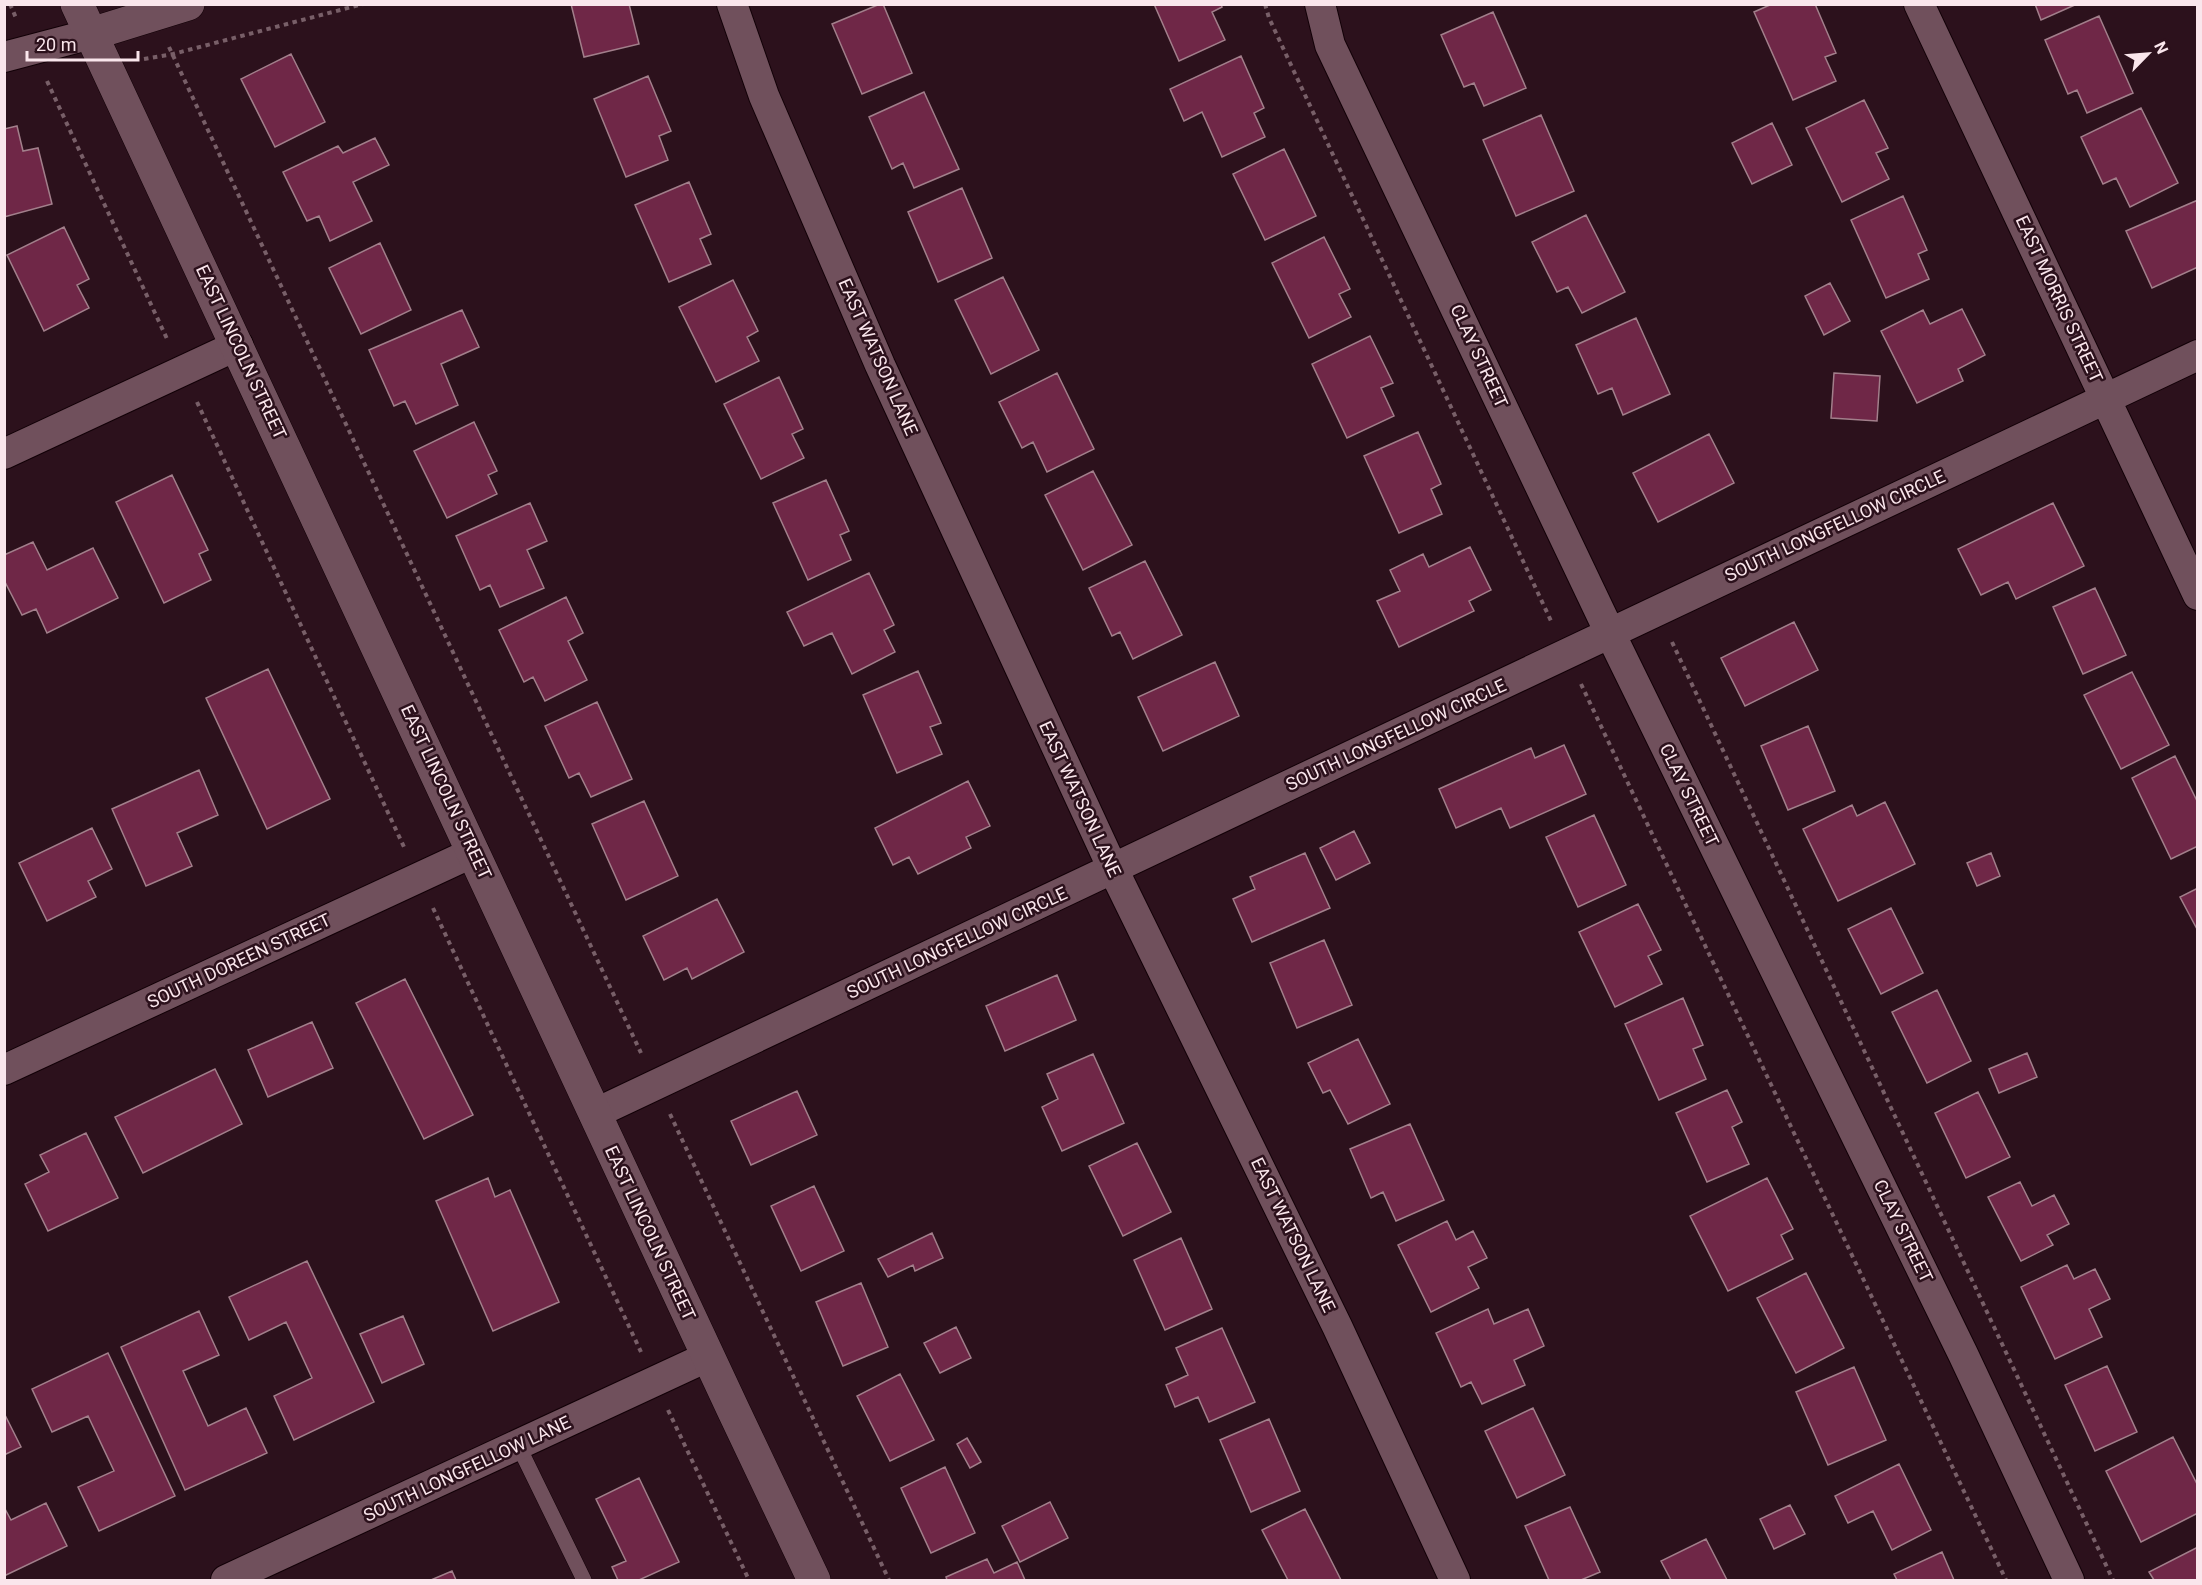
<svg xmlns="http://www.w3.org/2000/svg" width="2202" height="1585" viewBox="0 0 2202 1585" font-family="Roboto,sans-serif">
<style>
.building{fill:#6f2747;stroke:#a27f8b;stroke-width:1.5}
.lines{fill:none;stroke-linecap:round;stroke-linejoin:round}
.service-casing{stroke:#120007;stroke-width:16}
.minor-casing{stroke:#120007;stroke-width:32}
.tertiary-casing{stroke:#120007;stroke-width:34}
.path{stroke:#785f68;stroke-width:4;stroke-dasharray:4.5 4.5;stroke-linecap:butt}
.service{stroke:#70505c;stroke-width:15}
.minor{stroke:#70505c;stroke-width:30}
.tertiary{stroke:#70505c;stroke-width:33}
.labels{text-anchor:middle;stroke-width:5;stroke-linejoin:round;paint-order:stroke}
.street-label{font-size:18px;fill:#fae6ec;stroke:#2c111c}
</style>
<rect width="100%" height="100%" fill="#2c111c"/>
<path class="building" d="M571,4H629L639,44L584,57Z
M880,4H883L912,73L862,94L832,24Z
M1154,4H1221L1222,7L1212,12L1225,40L1179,61Z
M1772,4H1815L1836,53L1825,57L1836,81L1793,100L1754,12Z
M2035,4H2077L2041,20Z
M1493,12L1526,88L1484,106L1474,83L1464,87L1441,35Z
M2099,16L2133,93L2087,113L2077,90L2068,94L2045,40Z
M291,54L325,122L275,147L241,79Z
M1241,56L1264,108L1254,113L1265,137L1222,157L1202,112L1184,121L1170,89Z
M648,76L671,131L659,136L668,160L626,177L594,99Z
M924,92L959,169L914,188L903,163L892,169L869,117Z
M1864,100L1888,148L1876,153L1889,179L1842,202L1806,128Z
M2141,108L2178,183L2130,207L2116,178L2103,184L2081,137Z
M1541,115L1574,191L1516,216L1483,140Z
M1772,123L1792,165L1752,184L1732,143Z
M17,126L23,151L38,148L52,204L4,217V129Z
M375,138L389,165L353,182L372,221L330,241L319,216L307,221L283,172L338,146L343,153Z
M1284,149L1316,216L1265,240L1233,174Z
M689,182L711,234L700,239L711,264L669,282L635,205Z
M962,188L992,258L938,282L908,212Z
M1903,196L1927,250L1918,254L1929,279L1886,298L1851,220Z
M2198,200V267L2152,288L2126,231Z
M1586,215L1625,292L1582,313L1568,287L1557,292L1532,242Z
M64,227L89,279L77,285L89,308L44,331L7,255Z
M1324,237L1350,289L1339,294L1351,317L1309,338L1272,263Z
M380,243L411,310L361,334L329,268Z
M1003,277L1039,350L991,374L955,300Z
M733,280L758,331L747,337L759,361L716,382L679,307Z
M1830,283L1850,321L1824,335L1805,296Z
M1962,309L1985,355L1958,369L1963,381L1917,403L1881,331L1923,310L1930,324Z
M462,310L479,347L441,364L458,405L416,424L405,401L394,406L369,350Z
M1636,318L1670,394L1623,415L1612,388L1598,394L1576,345Z
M1370,336L1393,383L1381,388L1394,416L1347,438L1312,364Z
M1057,373L1094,449L1047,472L1033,442L1022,448L999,402Z
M1834,373L1880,376L1877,421L1831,418Z
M779,377L803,429L792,434L804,458L761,479L724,404Z
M474,422L497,471L488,475L497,494L447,518L414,451Z
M1418,432L1441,484L1431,489L1442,514L1399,533L1364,456Z
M1709,434L1734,483L1658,522L1633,473Z
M1093,471L1132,545L1083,570L1045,495Z
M172,475L208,550L199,554L211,580L164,603L116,502Z
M826,480L849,531L840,535L851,560L808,580L773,503Z
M530,503L547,541L527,550L544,588L500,607L490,585L480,590L456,536Z
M2053,503L2084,566L2016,599L2008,582L1981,595L1958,549Z
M33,542L47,570L93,548L118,598L47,633L36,609L22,615L4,580V555Z
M1470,547L1491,590L1469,601L1474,611L1399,647L1377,601L1400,591L1390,570L1423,554L1429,567Z
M1145,561L1182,635L1133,659L1120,632L1112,636L1089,588Z
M869,573L894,625L884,630L895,652L852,674L832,633L804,646L787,612Z
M2095,588L2126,655L2083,674L2053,607Z
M566,597L583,633L568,641L587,680L545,701L533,677L524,682L499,630Z
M1794,622L1818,670L1745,706L1721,658Z
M1215,662L1239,716L1163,751L1138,697Z
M268,669L330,799L267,829L206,698Z
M918,671L941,723L930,727L942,754L897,773L863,695Z
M2132,672L2169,745L2121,769L2084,695Z
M597,702L632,779L591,797L579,773L569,778L545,726Z
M1808,726L1835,791L1788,810L1761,746Z
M1564,745L1586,794L1510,828L1501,808L1456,828L1439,789L1531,748L1535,758Z
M2175,756L2198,803V846L2171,859L2132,778Z
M199,770L218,815L177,833L192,866L146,886L112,809Z
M968,781L990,826L966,837L971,848L918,874L909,857L893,865L875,828Z
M644,801L678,876L626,900L592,824Z
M1885,802L1915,864L1838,901L1803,829L1852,805L1857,816Z
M1594,815L1626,885L1578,907L1546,837Z
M92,828L112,869L88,881L96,897L47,921L19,863Z
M1354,831L1370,863L1336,880L1320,848Z
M1305,853L1330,908L1252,942L1233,899L1255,889L1250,877Z
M1991,853L2000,876L1977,886L1967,863Z
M2198,888V931L2180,897Z
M717,899L744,952L692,979L687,968L664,980L643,936Z
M1638,904L1661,950L1648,956L1662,984L1615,1007L1579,932Z
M1891,908L1923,973L1881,994L1848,929Z
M1324,940L1352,1005L1297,1028L1270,963Z
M1057,975L1076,1020L1005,1051L986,1006Z
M405,979L473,1115L424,1139L356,1003Z
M1937,990L1971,1061L1927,1083L1892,1012Z
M1683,998L1703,1045L1693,1049L1706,1079L1659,1100L1625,1024Z
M312,1022L333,1068L268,1097L248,1050Z
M1358,1039L1390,1104L1348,1124L1330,1090L1323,1093L1308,1063Z
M2027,1053L2037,1077L1999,1093L1989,1069Z
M1093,1054L1124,1123L1062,1151L1042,1107L1058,1099L1047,1074Z
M215,1069L242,1124L143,1173L115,1117Z
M1727,1090L1742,1122L1732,1127L1749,1164L1707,1182L1676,1113Z
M797,1091L817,1135L751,1165L731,1121Z
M1978,1092L2010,1157L1966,1178L1935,1113Z
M1410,1124L1444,1200L1396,1221L1383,1192L1371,1198L1350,1149Z
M86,1133L118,1198L48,1231L25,1184L49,1172L40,1155Z
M1137,1143L1171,1212L1123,1236L1089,1166Z
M488,1178L495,1197L510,1190L559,1302L493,1331L436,1201Z
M1767,1178L1793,1229L1781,1235L1793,1259L1728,1291L1690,1216Z
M2020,1182L2032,1206L2054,1195L2069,1224L2047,1235L2053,1245L2021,1261L1988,1197Z
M814,1186L844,1251L801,1271L771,1206Z
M1447,1221L1456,1240L1473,1231L1487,1258L1468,1267L1479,1288L1431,1312L1398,1245Z
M932,1233L943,1258L915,1271L913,1265L888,1277L878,1259Z
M1181,1238L1212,1309L1165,1330L1134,1260Z
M307,1261L374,1402L294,1440L274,1396L312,1378L286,1322L249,1340L229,1297Z
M2067,1265L2074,1279L2095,1269L2110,1299L2089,1309L2102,1337L2055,1359L2021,1287Z
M1806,1273L1844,1348L1796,1373L1757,1298Z
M861,1283L888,1347L843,1366L816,1302Z
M1488,1309L1494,1324L1528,1309L1544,1346L1514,1360L1525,1385L1482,1404L1471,1382L1461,1387L1436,1333Z
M199,1311L219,1355L183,1371L208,1426L246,1408L267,1453L185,1490L121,1347Z
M403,1316L424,1364L382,1383L360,1334Z
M956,1327L971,1358L940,1373L924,1343Z
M1222,1328L1255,1402L1209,1422L1198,1397L1175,1407L1166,1385L1188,1375L1176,1348Z
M108,1353L175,1496L99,1531L78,1487L114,1471L88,1416L52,1432L32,1389Z
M2107,1366L2137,1432L2095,1451L2065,1385Z
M1854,1367L1886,1440L1828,1465L1796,1392Z
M900,1374L934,1440L890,1461L857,1396Z
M1533,1408L1565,1475L1517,1498L1485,1431Z
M4,1413L21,1447L4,1455Z
M1269,1419L1300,1491L1251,1512L1220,1440Z
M2173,1437L2198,1486V1513L2141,1542L2106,1471Z
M967,1438L981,1462L970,1468L957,1444Z
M1899,1464L1931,1530L1892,1550L1873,1511L1848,1523L1835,1496Z
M945,1467L975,1533L931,1553L901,1488Z
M639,1478L679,1562L639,1580H618L612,1567L626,1561L596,1499Z
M1050,1502L1068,1538L1020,1562L1002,1526Z
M46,1503L67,1546L4,1576V1507L11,1520Z
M1790,1505L1805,1534L1774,1549L1760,1519Z
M1570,1507L1600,1572L1581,1580H1549L1525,1526Z
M1305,1509L1341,1580H1288L1262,1530Z
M1706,1539L1727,1580H1671L1661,1561Z
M2198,1547V1580H2154L2149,1572Z
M1942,1552L1954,1580H1897L1894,1574Z
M987,1559L994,1573L1017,1562L1025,1580H947L946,1577Z
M452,1571L456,1580H431Z"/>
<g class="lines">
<g class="service-casing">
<path id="service" d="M518,1445L584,1580"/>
</g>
<g class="minor-casing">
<path id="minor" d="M732,4L764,96L880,365L1113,869L1337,1326L1455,1580
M1320,4L1330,45L1610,633L1963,1354L2069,1580
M1919,4L2198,595
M4,57L91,34
M4,454L238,345
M4,1070L474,852
M594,1114L2198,355
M226,1580L707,1357"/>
</g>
<g class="tertiary-casing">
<path id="tertiary" d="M77,4C327,528 564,1057 814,1580
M91,34L188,4"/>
</g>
<path class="path" d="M10,4L16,18
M1265,4L1269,18L1552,623
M169,47L641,1053
M144,59L173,54L363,4
M47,81L168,341
M197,402L404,847
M1672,642L2113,1580
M1581,684L2006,1580
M433,908L641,1352
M670,1114L889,1580
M668,1410L749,1580"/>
<use href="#service" class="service"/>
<use href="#minor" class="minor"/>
<use href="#tertiary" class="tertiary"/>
</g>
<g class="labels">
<g class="street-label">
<text transform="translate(2059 299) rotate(65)" y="6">EAST MORRIS STREET</text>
<text transform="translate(241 352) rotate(65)" y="6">EAST LINCOLN STREET</text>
<text transform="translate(1479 356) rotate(65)" y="6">CLAY STREET</text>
<text transform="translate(878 357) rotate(66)" y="6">EAST WATSON LANE</text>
<text transform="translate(1835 526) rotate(-25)" y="6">SOUTH LONGFELLOW CIRCLE</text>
<text transform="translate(1396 735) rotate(-25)" y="6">SOUTH LONGFELLOW CIRCLE</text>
<text transform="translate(446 792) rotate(65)" y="6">EAST LINCOLN STREET</text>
<text transform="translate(1689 795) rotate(64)" y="6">CLAY STREET</text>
<text transform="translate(1080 799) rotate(65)" y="6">EAST WATSON LANE</text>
<text transform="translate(957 943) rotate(-25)" y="6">SOUTH LONGFELLOW CIRCLE</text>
<text transform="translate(239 961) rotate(-25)" y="6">SOUTH DOREEN STREET</text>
<text transform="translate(1903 1231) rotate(64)" y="6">CLAY STREET</text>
<text transform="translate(650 1233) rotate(65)" y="6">EAST LINCOLN STREET</text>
<text transform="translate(1293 1235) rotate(64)" y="6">EAST WATSON LANE</text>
<text transform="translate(467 1469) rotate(-25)" y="6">SOUTH LONGFELLOW LANE</text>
</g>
</g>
<rect width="2202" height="1585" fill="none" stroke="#fae6ec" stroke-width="12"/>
<g transform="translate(2148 54) rotate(65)" stroke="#2c111c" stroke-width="4.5" paint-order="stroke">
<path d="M0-4.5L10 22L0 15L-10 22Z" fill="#fae6ec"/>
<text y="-9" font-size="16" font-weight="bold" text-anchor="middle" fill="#fae6ec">N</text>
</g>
<path d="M27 51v9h111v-9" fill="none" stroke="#fae6ec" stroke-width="3"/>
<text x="36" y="51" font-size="18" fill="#fae6ec" stroke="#2c111c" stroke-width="4.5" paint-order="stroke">20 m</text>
</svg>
